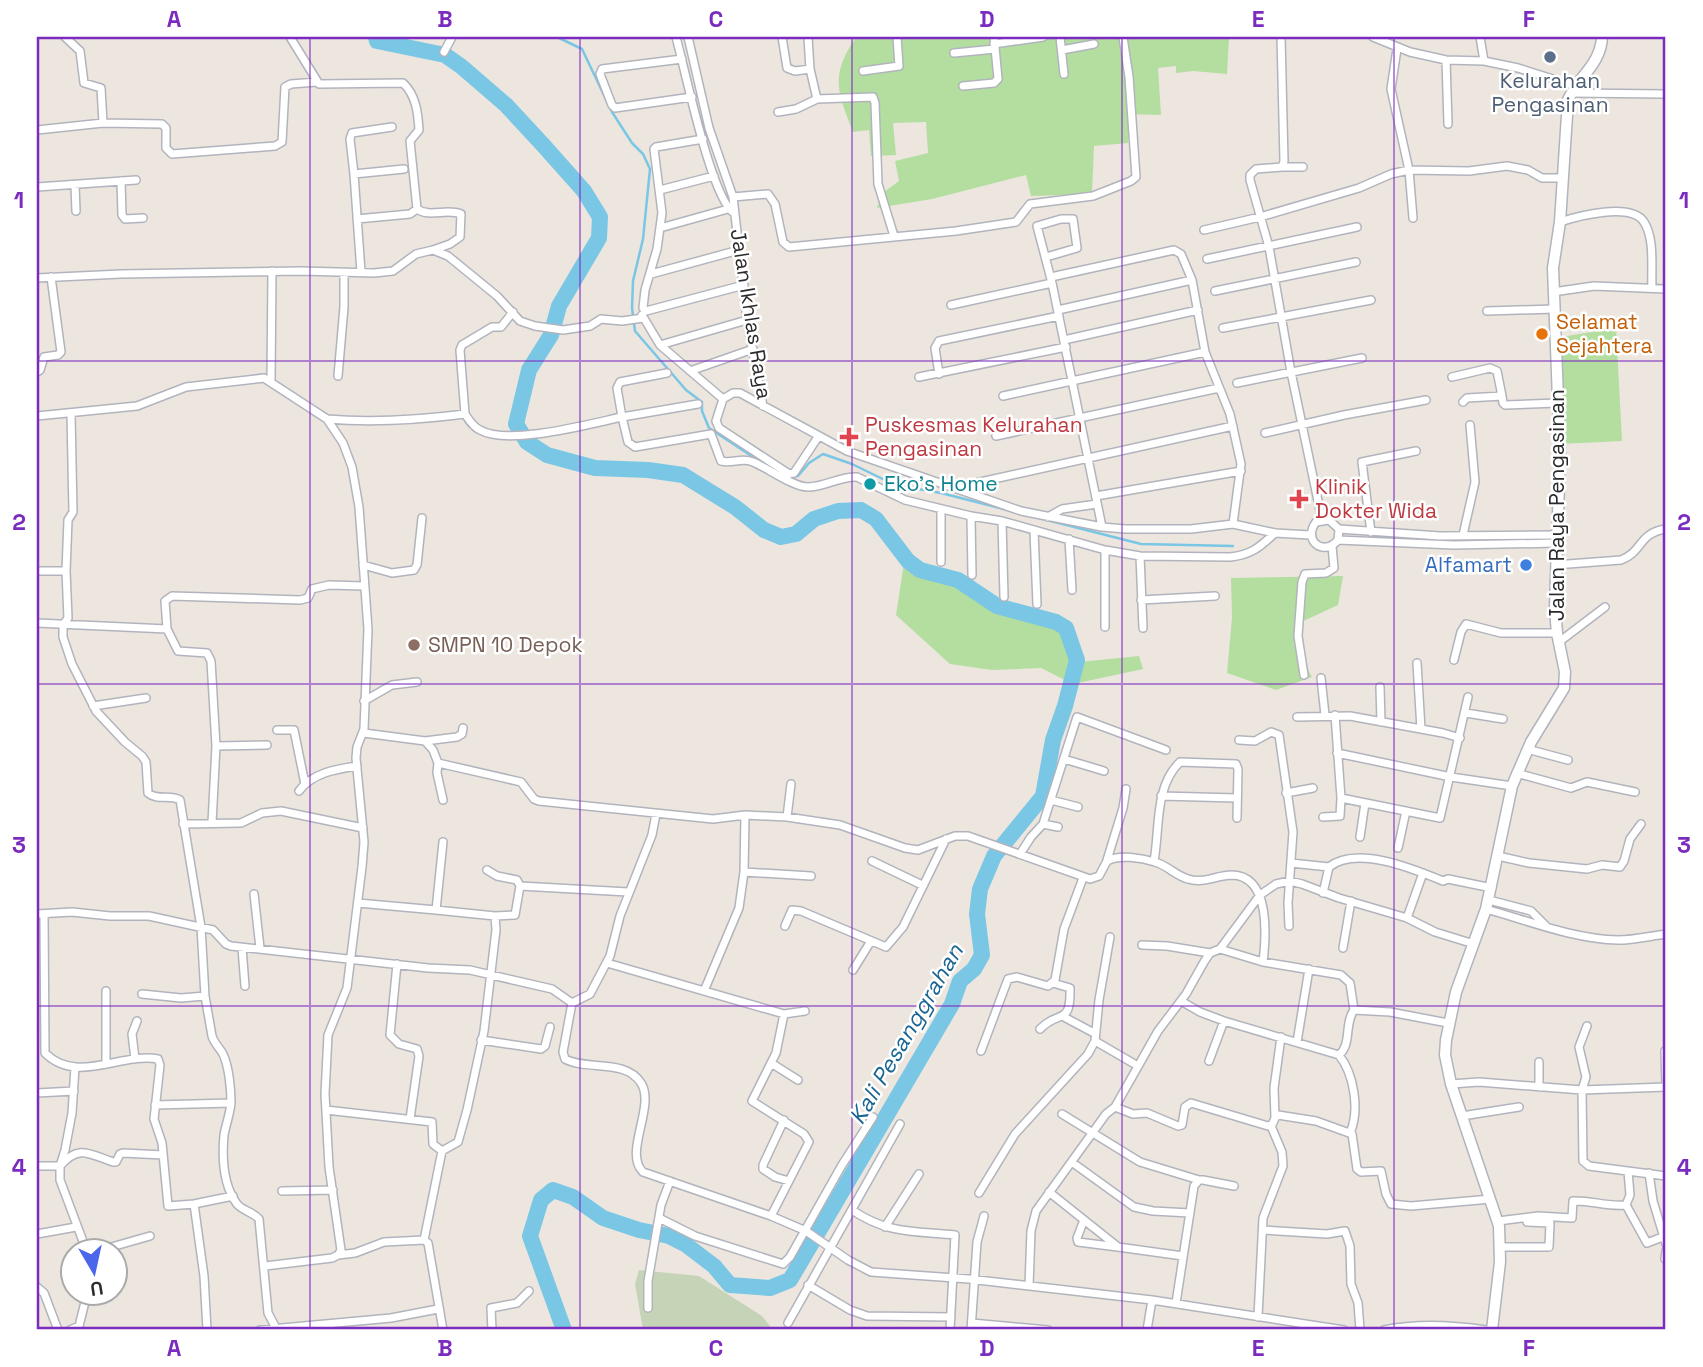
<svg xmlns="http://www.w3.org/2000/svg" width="1703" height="1367" viewBox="0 0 1703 1367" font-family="'Space Grotesk',sans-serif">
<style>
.green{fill:#b3dea0}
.cemetery{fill:#c5d4b7}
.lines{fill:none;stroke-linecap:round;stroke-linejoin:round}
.stream{stroke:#7ac6e5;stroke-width:2.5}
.river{stroke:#7ac6e5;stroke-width:16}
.minor-casing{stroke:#b2b4bd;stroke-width:10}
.secondary-casing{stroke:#b2b4bd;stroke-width:13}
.minor{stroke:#fff;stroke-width:7}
.secondary{stroke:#fff;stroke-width:10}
.grid{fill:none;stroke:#7b2cbf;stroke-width:2;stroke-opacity:0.55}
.service-dot{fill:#5c6f8a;stroke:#fff;stroke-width:2.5}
.food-dot{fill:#e8710a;stroke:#fff;stroke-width:2.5}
.health-dot{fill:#e0444e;stroke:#fff;stroke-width:2.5}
.culture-dot{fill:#0f9aa8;stroke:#fff;stroke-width:2.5}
.shop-dot{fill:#3f7fe0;stroke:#fff;stroke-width:2.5}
.education-dot{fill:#8d6e63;stroke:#fff;stroke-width:2.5}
.labels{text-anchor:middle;stroke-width:5;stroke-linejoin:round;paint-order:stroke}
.service-label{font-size:21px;fill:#4e5e75;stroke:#fff}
.street-label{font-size:21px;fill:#2b2b2b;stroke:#fff}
.food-label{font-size:21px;fill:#c56008;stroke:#fff;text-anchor:start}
.health-label{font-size:21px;fill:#be3a42;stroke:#fff;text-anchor:start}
.culture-label{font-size:21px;fill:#0d838f;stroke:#fff;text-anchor:start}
.shop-label{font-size:21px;fill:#366cbe;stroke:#fff;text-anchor:end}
.education-label{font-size:21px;fill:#785e54;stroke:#fff;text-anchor:start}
.water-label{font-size:23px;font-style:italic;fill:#196592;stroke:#fff}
.neatline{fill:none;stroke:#7b2cbf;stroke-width:2.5}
.grid-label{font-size:23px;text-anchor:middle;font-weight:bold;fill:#7b2cbf}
</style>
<rect width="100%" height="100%" fill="#ece6df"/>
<path class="green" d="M856,37H1229L1227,74L1193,71L1176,73V66L1158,68L1161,115L1128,114V143L1094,146L1092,194L1031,196L1026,175L932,199L877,208L884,192L899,181L895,161L928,153L926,122L893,123L896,155L871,156L869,130L853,132C837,91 830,76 856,37Z
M1616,328L1622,441L1560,444L1555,338Z
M905,557L920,573L954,577L1007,609L1051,621L1074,637L1080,662L1139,656L1143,669L1073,684L1041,668L992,670L950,664L896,615Z
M1343,576L1338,605L1297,624L1294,645L1312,677L1276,690L1227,673L1232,618L1231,578Z"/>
<path class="cemetery" d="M639,1270L699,1276L762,1316L773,1330H643L635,1284Z"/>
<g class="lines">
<path class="stream" d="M557,37L582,49L612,112L632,143L643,154L650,169L643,239L633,281L632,308L635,331L686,390L702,402V411L709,428L759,461
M793,476H798L809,463L823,454L852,464L895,485L941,493L1141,544L1233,546"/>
<path class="river" d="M376,37L377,41L445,55L462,67L506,105L544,146L584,191L600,217L599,238L559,306L551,335L529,370L516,424L527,442L547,455L595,468L648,470L683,475L735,507L764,530L781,537L796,534L814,519L838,511L861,510L876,519L908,561L920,570L958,580L997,606L1056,622L1066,628L1077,660L1065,706L1053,740L1043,796L994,856L980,889L977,914L982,955L974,969L960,981L952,1004L790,1280L770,1288L730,1285L714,1266L685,1244L669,1236L639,1230L603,1218L573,1197L553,1190L541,1200L530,1236L564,1330"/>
<g class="minor-casing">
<path id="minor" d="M290,37L319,84L403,83C416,95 418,113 419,130L410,141L417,209L410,214L357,219
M676,37C685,69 711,198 734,213
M688,37L709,128L733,197L747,320L763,406
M782,37L787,68L795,71L810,69L817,99L873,97L875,103L878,184L894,236
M808,37L810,69
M1060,37L1064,74
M1281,37L1284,161L1282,167L1256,169L1250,175V180L1269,247L1291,372L1322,520
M1373,37L1410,52L1446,60L1484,61L1518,68L1575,86
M1480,37L1484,61
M994,44L1043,37
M1397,49L1391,89L1409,170L1413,218
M1062,50L1094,44
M444,52L452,37
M954,53L995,49
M682,59L602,69L600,74L612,105L615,108L692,97
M1446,60L1448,124
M863,71L899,66L897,37
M963,86L994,83L998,79L994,37
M1571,93L1666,94
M778,112L796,109L817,99
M103,123L162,124L166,128V148L172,154L275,146L282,142L285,87L291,84L317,82
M37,130L103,123L101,88L84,83L80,51L65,37
M703,139L656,147L654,149L662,213L657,249L645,290L643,308L646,311L744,285
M1282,167H1303
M354,174L350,139L352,133L392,127
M121,181L122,215L125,219L143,218
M75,185L76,211
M37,187L136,180
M660,190L714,176
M733,197L768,194L775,204L783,242L789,247L956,231L1016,222L1030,204L1093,196L1131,181L1136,177L1129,77L1123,37
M417,209C430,218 446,208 461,214L460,237L450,244L433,250
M1560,222C1578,216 1631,202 1644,222C1655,239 1651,268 1652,287
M660,228L728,209
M1204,230L1260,217L1359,188L1391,174L1409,170L1469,171L1507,166L1528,170L1542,178H1563
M1046,257L1077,248L1073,219H1061L1037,226L1052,283L1102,527
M1207,259L1357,227
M361,272L354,174L404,169
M651,274L739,250
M1051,277L1174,250L1181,254L1192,280L1205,352L1230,414L1241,464L1233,524
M37,278L121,274L301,271L374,273L393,271L416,254L433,250L448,256L497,296L520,321L535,326L563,330L590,326L601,319L622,321L643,318
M1215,291L1356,262
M1553,292L1594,286L1666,289
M951,305L1052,283
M1058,310L1192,280
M1487,311L1554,309
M642,315L660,345L723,399
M1223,328L1371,300
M1064,340L1198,310
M660,345L747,320
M690,371L753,349
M37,372L40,370L44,357L58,355L61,352L51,277
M667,373L620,382L617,388L622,417L698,404
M939,374L935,348L939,341L1059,316
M338,376L344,307V273
M919,377L1066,347
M1452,377L1490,368L1497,371L1502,396L1467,398L1463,402
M271,381L272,271
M1237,383L1362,358
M1003,396L1205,352
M1502,396L1503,403L1505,405L1558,403
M723,399L733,393H740L847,451L1021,511L1102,527L1125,529H1191L1233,524L1275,533L1310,535
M723,399L716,421L719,428L789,474L794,473L818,437
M71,414L73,512L68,520L66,571L68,618L63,625V637L72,664L96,711L125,742L142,756L146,762L148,793C157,801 170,794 180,800L201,927L205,996L212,1036C214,1043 219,1047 223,1054C229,1067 231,1089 231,1103C230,1114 226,1124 224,1135C222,1157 223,1185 237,1204C243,1211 253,1212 259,1219L268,1313L277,1330
M465,414L460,350L462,345L492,327H501L513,312
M37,416L137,406L186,387L264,378L327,419L343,443L352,467L359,507L368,629L364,729L357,747L356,758L364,842L362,867L347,988L328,1035L325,1094L329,1167L341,1250L338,1255L332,1258L265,1266
M327,419C374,423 418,420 465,414C469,420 473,427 480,430C508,446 589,424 622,417L628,442L635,447L711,434L721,461C732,464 742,457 753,462C768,468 793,487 808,487C825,487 840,476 857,477L905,500L971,516L1002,521L1105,550L1140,556L1230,557C1251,555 1260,547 1275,533
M1265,433L1344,415L1426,400
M996,436L1219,388
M953,488L1233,426
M1096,496L1241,471
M941,510V562
M971,516L972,575
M1048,517L1062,509L1097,504
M1002,521L1004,597
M1339,529L1440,536L1557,535
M1034,531L1037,604
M1371,532L1362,462L1416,451
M1463,535L1475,482L1470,425
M1069,539L1072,590
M1338,540L1339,529L1329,520L1316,522C1302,541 1324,557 1338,540L1454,545L1557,543
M1140,556L1143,628
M363,565L392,573L414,570L417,565L422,518
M1555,565L1621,560C1643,552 1638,533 1666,529
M37,571H66
M1141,600L1215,596
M37,623L167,629L165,601L172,596L300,600L308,598L312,589L329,585L364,586
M1105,627V550
M167,629L178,651L207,653L211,661L216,746L212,823
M1559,642L1605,607
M1454,660L1461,632L1466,624L1501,633H1557
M1417,663L1421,729
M1304,675L1298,636L1302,582L1305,574L1326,573L1334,568L1332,546
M1321,678L1325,715
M1380,687L1381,722
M364,701L392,685L417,682
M93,706L146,698
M1466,713L1503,719
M1297,717L1350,716L1443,733L1460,738
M277,730H294L305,784
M364,733L425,741L433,750L438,763L521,782L534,799L539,801L713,819L745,815L787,817L840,825L905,848L918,850L955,836H968L1090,879L1099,876L1107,861C1119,854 1142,858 1155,862C1167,865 1176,876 1188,879C1203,884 1217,875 1232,875C1271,876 1266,937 1263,962
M1239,740L1255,741L1271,732L1279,735L1293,832L1288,903L1289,926
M425,741L457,737L462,734L463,728
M216,746L267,745
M1527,749L1568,760
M1337,753L1451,777L1512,786
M1064,759L1104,771
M438,763L437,773L443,800
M1516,773L1571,788L1587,782L1635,792
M299,791C312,773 336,769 357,766
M1286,793L1313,788
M1161,796L1237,798
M1341,798L1440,818L1468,697
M1051,800L1078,807
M787,817L791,784
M1323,817L1340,816L1341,798L1335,715
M183,824L241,823L262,813L281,811L363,828
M1043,824L1058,827
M1360,837L1365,803
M1398,848L1406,811
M1020,854L1031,837L1043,824L1077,717L1166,750
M1498,856L1529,863L1587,869L1602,865L1620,867L1624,861L1630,839L1641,824
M1107,860L1123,808L1126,789
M872,861L922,885
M1154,861C1160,829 1154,787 1180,762L1236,764L1238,769L1237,818
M1291,863L1329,867
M487,870L497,876L517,880L520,886
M744,872L811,876
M1323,893L1329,867C1357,845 1414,869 1443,881L1448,879L1492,888
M254,894L260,948
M1489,900L1531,911L1546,926
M358,903L436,910L443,842
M1486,909C1529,921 1574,939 1618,940C1634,940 1650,936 1666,934
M436,910L495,916L515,915L520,886L628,892
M37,914L72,912L110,916H149L213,930L226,944L231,946L428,968L470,970L552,989L572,1003L563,1052L565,1059C587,1071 625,1058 641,1083C656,1106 623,1153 643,1172L771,1216L806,1231L848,1260L871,1272L969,1279L1152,1300L1344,1330
M44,914L45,1053C77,1085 121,1052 158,1059L160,1065L154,1119L162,1143L168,1206L194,1204L233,1196
M1407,918L1423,873
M785,926L792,910L801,911L886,947L903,927L946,839
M1142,945L1167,946L1210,953
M242,948L245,986
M1343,948L1351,901
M1220,949L1263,962L1341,975L1350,983L1354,1010
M607,963L784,1014L805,1011
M397,964L390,1035L399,1044L417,1049L419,1056L410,1119
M853,970L871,941
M704,991L739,908L744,872L745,815
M142,994L181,998L205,996
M1181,1001L1200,1012L1224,1021L1339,1055C1352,1044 1344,1024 1354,1010L1390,1012L1448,1023
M572,1003L590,994L610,956L620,916L652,835L656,814
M1064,1017L1094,1033
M1587,1026L1579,1047L1586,1077L1582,1090L1583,1161L1589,1166L1666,1176
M1040,1029C1059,1009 1071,1027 1070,988L1053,983
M481,1040L541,1049L545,1046L550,1027
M1095,1041L1138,1066
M1297,1042L1309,969
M981,1051L1008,979L1017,977L1048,986L1055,980L1064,929L1083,878
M1339,1055C1354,1074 1360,1110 1350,1133
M135,1059L132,1034L137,1021
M1209,1061L1224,1021
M771,1063L798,1080
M106,1064V991
M75,1067L72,1113L65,1150L60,1166V1180L87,1252
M1451,1084L1479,1082L1582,1090L1666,1087L1665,1051
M1539,1087V1062
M37,1093L74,1091
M155,1105L231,1103
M1115,1107L1133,1114L1147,1113L1178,1126L1182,1125L1185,1107L1191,1103L1268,1126L1272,1125L1275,1118L1278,1115L1316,1121L1352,1134L1357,1169L1361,1172L1381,1171L1386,1194L1391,1204L1411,1206L1491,1199
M326,1110L432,1122L433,1144L442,1151
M1062,1114L1140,1162L1199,1180
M1462,1116L1519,1107
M1275,1118L1274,1088L1281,1037
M784,1120L763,1165V1169L775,1177L789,1181
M1073,1163L1134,1207L1153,1211L1190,1213
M37,1166H60C79,1144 89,1154 113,1162H116L120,1154L123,1153L163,1155
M1649,1173L1653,1201L1666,1244
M282,1191L333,1190
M1049,1192L1118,1247L1183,1256
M979,1193L1015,1134L1088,1054L1095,1041L1099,1000L1110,937
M194,1204L204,1276L207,1330
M1626,1205L1630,1195L1628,1171
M852,1210C887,1234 914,1231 955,1235L950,1330
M771,1216L809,1142L804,1134L752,1101L776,1053L784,1014
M659,1218L695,1236L783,1264L790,1257L842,1165L873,1117
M1084,1220L1077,1238L1078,1242L1118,1247
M1498,1221L1538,1216L1572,1218L1573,1201C1591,1200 1606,1207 1626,1205L1647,1243L1665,1236
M885,1227L919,1174
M1263,1230L1327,1234L1345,1231L1350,1246L1351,1284L1358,1303L1360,1330
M37,1234L76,1227
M1501,1247H1549L1550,1223L1527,1222
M94,1252L150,1236
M338,1255L355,1253L384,1242L424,1240
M1665,1259L1666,1251
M808,1285L850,1310L867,1316L951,1317
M1029,1286L1031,1231L1036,1211L1106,1114L1115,1107L1158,1031L1186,994L1204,962L1210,953L1220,949L1260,895L1276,884L1290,881L1302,884L1339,898L1407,918L1435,932L1474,944
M37,1287L44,1293L58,1330
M1176,1303L1194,1186L1199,1180H1203L1234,1186
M648,1308V1281L661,1205L670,1181
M1258,1317L1263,1218L1283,1166L1282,1152L1271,1126
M788,1323L900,1124
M972,1323L1048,1330
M70,1330L79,1326L87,1294
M260,1330L391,1318L438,1309
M443,1330L428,1243L424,1240L442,1151L458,1142L467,1110L484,1031L496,930L495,916
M492,1330L491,1308L517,1303L529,1291
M971,1330L977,1242L984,1216
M1147,1330L1152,1300
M1384,1330C1417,1323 1453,1325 1486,1330"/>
</g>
<g class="secondary-casing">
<path id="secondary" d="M1492,1330L1500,1262L1499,1226L1451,1084L1445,1055L1446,1040L1456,992L1486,909L1512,786L1531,742L1564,688L1565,672L1557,633L1555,609L1560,452L1553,268L1560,222L1568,100C1578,77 1601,64 1602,37"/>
</g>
<use href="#minor" class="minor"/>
<use href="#secondary" class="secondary"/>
</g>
<path class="grid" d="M310,37V1330M580,37V1330M852,37V1330M1122,37V1330M1394,37V1330M37,361H1666M37,684H1666M37,1006H1666"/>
<circle class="service-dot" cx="1550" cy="57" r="7"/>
<circle class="food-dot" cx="1542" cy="334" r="7"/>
<g class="health-dot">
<path d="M845.5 426.5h7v7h7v7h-7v7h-7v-7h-7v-7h7z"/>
<path d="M1295.5 488.5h7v7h7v7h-7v7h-7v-7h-7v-7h7z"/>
</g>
<circle class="culture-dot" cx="870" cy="484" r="7"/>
<circle class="shop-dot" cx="1526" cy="565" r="7"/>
<circle class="education-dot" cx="414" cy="645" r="7"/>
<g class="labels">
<g class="service-label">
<text x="1550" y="88">Kelurahan<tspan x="1550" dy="24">Pengasinan</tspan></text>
</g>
<g class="street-label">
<text transform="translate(751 314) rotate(81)" y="7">Jalan Ikhlas Raya</text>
<text transform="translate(1557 505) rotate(-90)" y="7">Jalan Raya Pengasinan</text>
</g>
<g class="food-label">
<text x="1556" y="329">Selamat<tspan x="1556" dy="24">Sejahtera</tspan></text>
</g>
<g class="health-label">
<text x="865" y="432">Puskesmas Kelurahan<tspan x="865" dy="24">Pengasinan</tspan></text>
<text x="1315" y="494">Klinik<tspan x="1315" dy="24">Dokter Wida</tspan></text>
</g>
<g class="culture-label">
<text x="884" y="491">Eko's Home</text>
</g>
<g class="shop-label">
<text x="1512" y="572">Alfamart</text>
</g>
<g class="education-label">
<text x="428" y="652">SMPN 10 Depok</text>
</g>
<g class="water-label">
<text transform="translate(906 1034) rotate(-60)" y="8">Kali Pesanggrahan</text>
</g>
</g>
<rect width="1703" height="1367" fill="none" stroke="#ffffff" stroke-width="77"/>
<g transform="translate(94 1272) rotate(171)"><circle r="33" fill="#ffffff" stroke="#aaaaaa" stroke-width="2"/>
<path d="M0-5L12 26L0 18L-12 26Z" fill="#4c66eb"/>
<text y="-10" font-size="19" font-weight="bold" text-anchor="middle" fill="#2b2b2b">U</text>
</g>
<rect x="38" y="38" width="1626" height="1290" class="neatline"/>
<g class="grid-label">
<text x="174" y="27">A</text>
<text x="445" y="27">B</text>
<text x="716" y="27">C</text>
<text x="987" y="27">D</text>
<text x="1258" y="27">E</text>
<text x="1529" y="27">F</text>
<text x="19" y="208">1</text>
<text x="1684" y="208">1</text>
<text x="19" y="530">2</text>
<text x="1684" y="530">2</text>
<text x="19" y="853">3</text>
<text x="1684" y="853">3</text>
<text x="19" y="1175">4</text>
<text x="1684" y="1175">4</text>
<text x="174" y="1356">A</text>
<text x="445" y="1356">B</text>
<text x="716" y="1356">C</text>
<text x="987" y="1356">D</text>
<text x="1258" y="1356">E</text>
<text x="1529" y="1356">F</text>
</g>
</svg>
